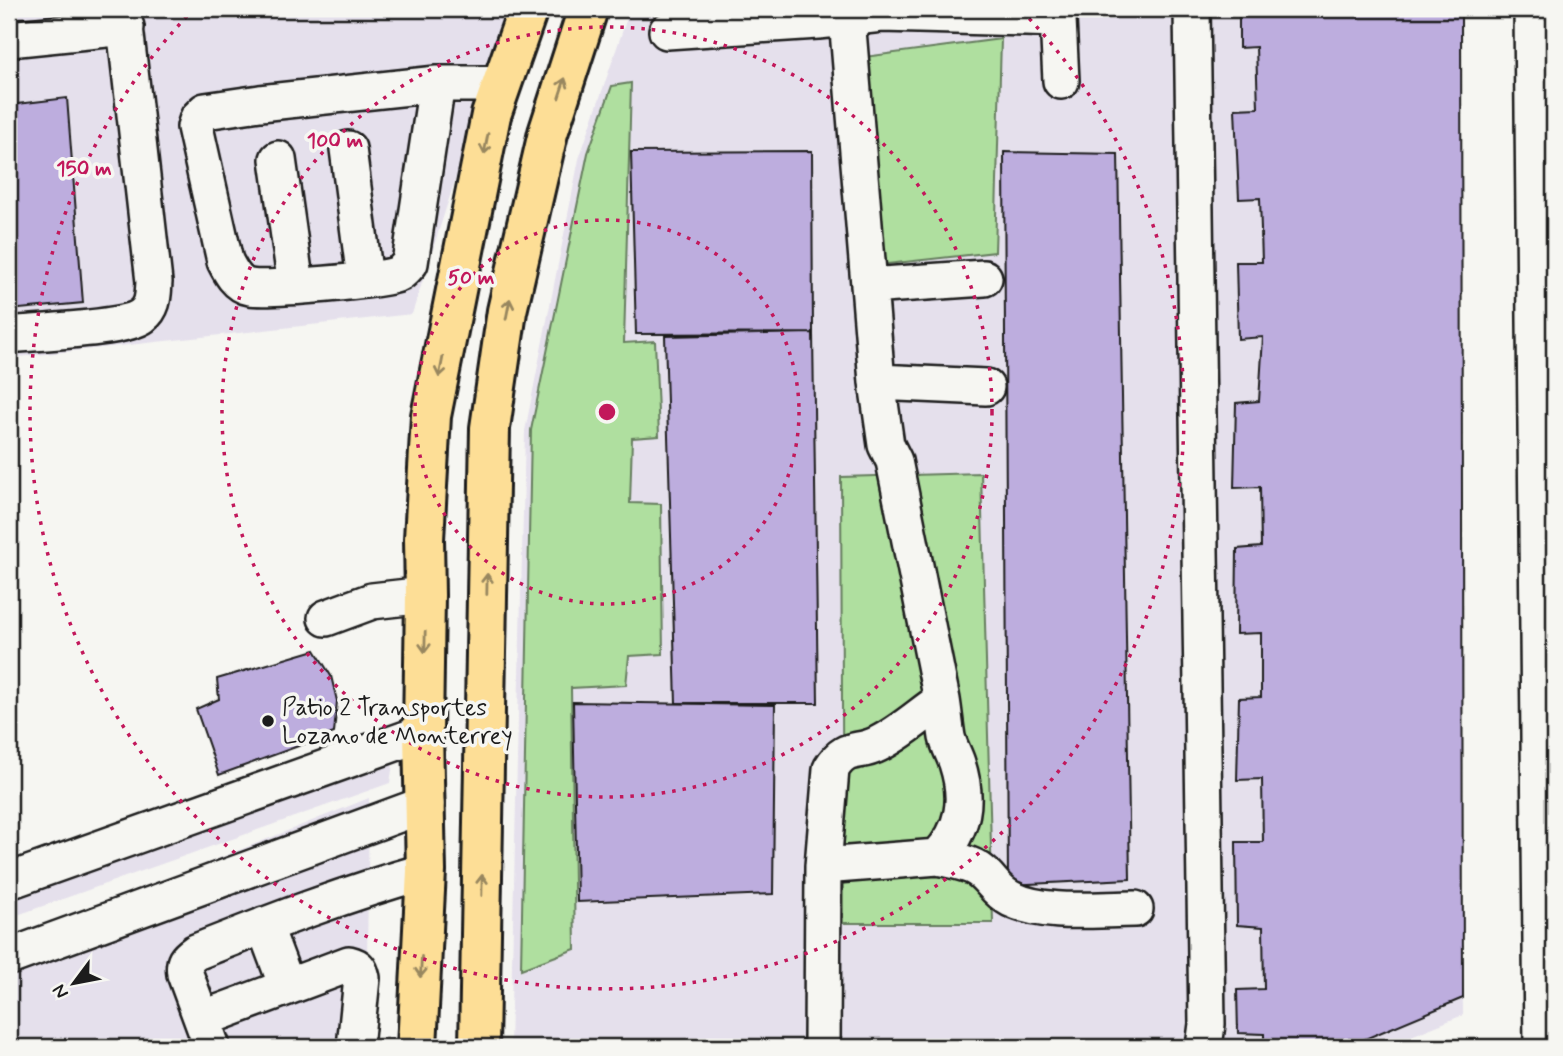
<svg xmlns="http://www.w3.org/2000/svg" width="1563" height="1056" viewBox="0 0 1563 1056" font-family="Mynerve,sans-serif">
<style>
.built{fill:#e5e0ec}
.green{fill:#afdf9f;stroke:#667e5e;stroke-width:2}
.building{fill:#bdadde;stroke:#1c1c1c;stroke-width:2}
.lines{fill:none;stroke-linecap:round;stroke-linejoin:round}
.minor-casing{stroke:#1c1c1c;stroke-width:40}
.major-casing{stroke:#1c1c1c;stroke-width:44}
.minor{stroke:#f6f6f2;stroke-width:35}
.major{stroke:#fdde96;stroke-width:38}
.oneway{stroke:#98875f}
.ring{fill:none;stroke:#c2185b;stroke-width:3.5;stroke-dasharray:3.5 7}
.poi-dot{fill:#1c1c1c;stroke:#f6f6f2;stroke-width:2.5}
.labels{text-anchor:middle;stroke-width:7;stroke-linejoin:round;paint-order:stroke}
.poi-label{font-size:24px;fill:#1c1c1c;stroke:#f6f6f2;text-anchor:start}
.centre{fill:#c2185b;stroke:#f6f6f2;stroke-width:3.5}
.ring-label{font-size:21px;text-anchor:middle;font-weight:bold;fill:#c2185b;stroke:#f6f6f2;stroke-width:7;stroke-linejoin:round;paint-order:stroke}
</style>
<rect width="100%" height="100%" fill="#f6f6f2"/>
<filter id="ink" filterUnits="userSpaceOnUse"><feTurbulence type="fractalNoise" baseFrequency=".0143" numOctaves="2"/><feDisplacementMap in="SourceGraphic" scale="14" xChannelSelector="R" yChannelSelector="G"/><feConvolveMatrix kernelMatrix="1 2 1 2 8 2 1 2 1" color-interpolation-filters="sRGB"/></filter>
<g filter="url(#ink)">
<path class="built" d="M9,9H510L412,314L9,358Z
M630,9H1453L1463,1015L1384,1047H510L525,431L579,159Z
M398,732L390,783L9,918V869Z
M369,798L366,1047H9V943Z"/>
<path class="green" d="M1001,39L995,252L878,265L864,57Z
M631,83L624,343L655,341L659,436L632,438L630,503L661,504L663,654L629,656L626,685L571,688L575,949L521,969L531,430L588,153L612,86Z
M981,473L993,923H843L841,477Z"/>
<path class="building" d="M1256,9H1461L1463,998L1346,1047H1264V1034L1238,1033L1237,990L1264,989L1263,927L1237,925L1236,842H1263L1262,779L1237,780L1239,698L1261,697V633L1236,634L1237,549L1261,547L1260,487L1234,488L1236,403L1259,401L1263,337L1238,339L1236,262H1262L1260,198L1239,199L1235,109L1258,108L1256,47L1239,48V11H1256Z
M67,98L83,303L9,310V105Z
M812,151L813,333L636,334L631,152Z
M1004,152L1118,154L1130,879L1008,885Z
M813,333L818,703H676L665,336Z
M315,650L331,676L337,701L334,733L219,775L196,709L219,699L217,679Z
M573,702L775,705L773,894L577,902Z
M169,1038L172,1047H142Z"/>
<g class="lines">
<g class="minor-casing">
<path id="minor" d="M1192,9L1207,1024L1204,1047
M1532,9L1542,1047
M847,18L877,382L886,445L894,461L942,700C944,712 945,725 947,737C949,746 954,754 957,763C969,800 964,829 938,857L823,866L831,769C846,744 857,755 878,744C901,733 921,714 942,700
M667,31L818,21L882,14L1058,19L1061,81
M9,39L126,27
M437,84L410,263C406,267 403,272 398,274C383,281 268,290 250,287C237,285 230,271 225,261L195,127L198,118L205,111L260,103Z
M437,84H502
M348,149L365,279
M278,159L296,286
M869,286L984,278
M9,335C35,332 125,329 142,316C154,307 153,294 154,282L123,9
M877,382L986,387
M326,618L372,601L425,595
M938,857C950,860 968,862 979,870C992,879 994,890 1011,899C1045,916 1097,909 1135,909
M9,881L423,733
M264,925L287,986
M9,957L426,804
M202,1019L349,964C358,966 360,969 362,978L355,1047
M212,1047L185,974C183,962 186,959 196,952C272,922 347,893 426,871
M822,1047L823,866"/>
</g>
<g class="major-casing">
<path id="major" d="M417,1047L426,871L423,733L425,595L424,539L431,416L491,115L528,9
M479,1047L490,428L507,311L548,133L588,9"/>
</g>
<use href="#minor" class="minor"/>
<use href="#major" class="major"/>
</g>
<defs><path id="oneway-shaft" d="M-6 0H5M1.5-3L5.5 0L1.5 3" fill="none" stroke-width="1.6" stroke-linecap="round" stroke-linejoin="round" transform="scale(1.75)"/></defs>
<g class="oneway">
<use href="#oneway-shaft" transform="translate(562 88) rotate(-72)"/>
<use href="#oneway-shaft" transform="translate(486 144) rotate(101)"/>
<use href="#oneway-shaft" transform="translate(508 309) rotate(-79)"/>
<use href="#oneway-shaft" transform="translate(441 367) rotate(101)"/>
<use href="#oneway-shaft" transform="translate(487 584) rotate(-89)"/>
<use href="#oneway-shaft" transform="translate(425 642) rotate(91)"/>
<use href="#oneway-shaft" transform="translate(482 885) rotate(-89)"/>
<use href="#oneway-shaft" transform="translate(421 967) rotate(93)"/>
</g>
</g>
<g class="ring">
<circle cx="607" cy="412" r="192"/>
<circle cx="607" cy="412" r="385"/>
<path d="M1022 11A577 577 0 1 1 192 11"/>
</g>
<circle class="poi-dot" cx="268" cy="721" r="7"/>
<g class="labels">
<g class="poi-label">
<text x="282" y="715">Patio 2 Transportes<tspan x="282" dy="28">Lozano de Monterrey</tspan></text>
</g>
</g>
<circle cx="607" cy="412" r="10" class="centre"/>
<g class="ring-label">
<text x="335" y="147">100 m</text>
<text x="84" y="175">150 m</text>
<text x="471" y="284">50 m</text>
</g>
<rect width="1563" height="1056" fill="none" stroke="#f6f6f2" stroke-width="35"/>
<rect x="18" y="18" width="1528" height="1021" fill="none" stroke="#1c1c1c" stroke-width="2.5" filter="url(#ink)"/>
<g transform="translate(74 983) rotate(238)" stroke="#f6f6f2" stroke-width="5" paint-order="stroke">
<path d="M0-5L12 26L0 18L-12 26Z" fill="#1c1c1c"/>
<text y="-10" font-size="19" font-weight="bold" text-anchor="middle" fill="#1c1c1c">N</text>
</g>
</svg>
